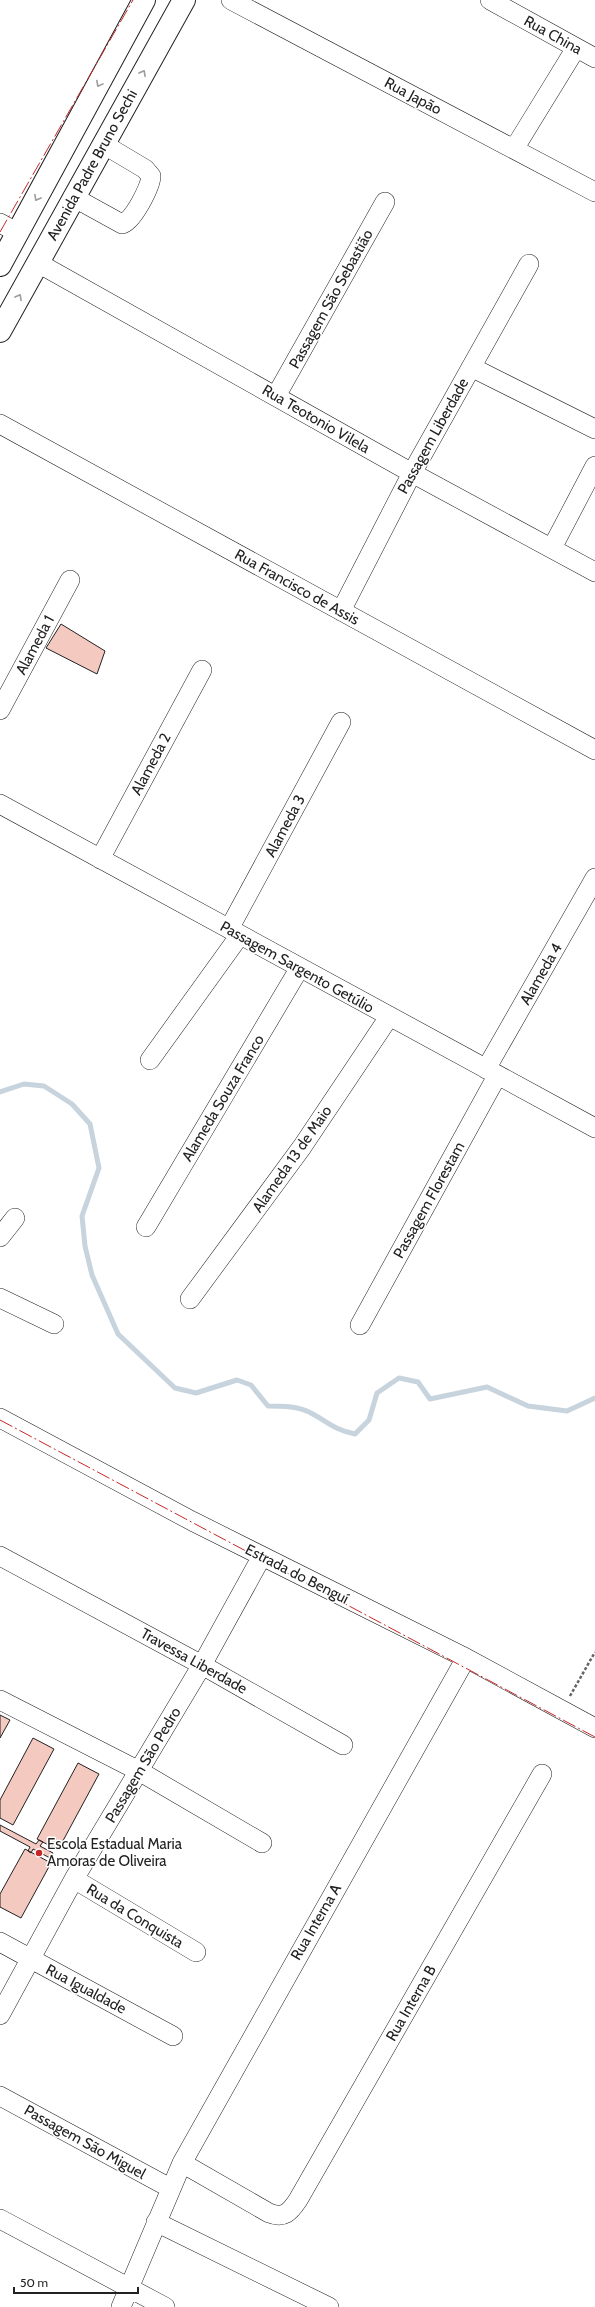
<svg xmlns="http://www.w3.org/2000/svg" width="595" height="2307" viewBox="0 0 595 2307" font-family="Cabin,sans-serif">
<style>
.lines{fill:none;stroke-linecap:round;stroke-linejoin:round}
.stream{stroke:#c7d3dd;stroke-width:5}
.building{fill:#f3c9c0;stroke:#222}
.minor-casing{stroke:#222;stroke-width:20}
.major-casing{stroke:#222;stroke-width:24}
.path{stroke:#646464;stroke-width:2.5;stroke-dasharray:3 2;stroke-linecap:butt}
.minor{stroke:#fff;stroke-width:19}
.major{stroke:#fff;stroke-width:22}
.power{stroke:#c62828;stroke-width:1;stroke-dasharray:14 3 2 3;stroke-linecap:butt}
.oneway{stroke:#9c9c9c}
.poi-dot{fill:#c62828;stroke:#fff;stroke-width:1.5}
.labels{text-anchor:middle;stroke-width:3;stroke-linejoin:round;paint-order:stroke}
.street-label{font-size:15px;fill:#222;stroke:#fff}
.poi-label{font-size:15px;fill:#222;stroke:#fff;text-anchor:start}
</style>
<rect width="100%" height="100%" fill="#fff"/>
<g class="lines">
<path class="stream" d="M0,1092L24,1084L44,1086L72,1104L90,1124L99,1168L82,1216L85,1246L92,1275L118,1334L175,1388L196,1393L237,1380L251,1385L268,1406C282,1406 296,1406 309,1412C327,1421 334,1430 355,1434L369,1420L377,1393L399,1378L418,1382L430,1399L487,1387L528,1406L567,1411L595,1398"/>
</g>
<path class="building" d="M61,624L105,651L97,674L46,648Z
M0,1715L10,1720L0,1738Z
M33,1738L54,1749L13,1825L0,1818V1800Z
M78,1763L99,1774L58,1850L37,1839Z
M0,1825L36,1844L39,1840L43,1842L40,1846L53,1853L50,1858L33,1849L31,1853L28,1851L30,1847L0,1831Z
M25,1849L51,1863L21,1918L0,1907V1894Z"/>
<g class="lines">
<g class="minor-casing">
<path id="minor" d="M231,0L595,192
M490,0L595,58
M514,149L576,48
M73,197L122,224C132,223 151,186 151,176L145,169L103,144
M0,223L18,233
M38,263L412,473L595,572
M471,367L595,429
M276,396L385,202
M0,424L595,750
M552,548L595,466
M341,611L412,473L529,264
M0,710L70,580
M0,804L595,1128
M100,859L202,670
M229,929L341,722
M150,1060L240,935
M486,1069L595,878
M146,1227L299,969
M0,1237L15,1218
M0,1298L54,1324
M190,1299L302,1147L389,1017
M360,1325L497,1076
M0,1418L192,1521L466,1658L595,1728
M0,1556L202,1665L343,1745
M0,1700L139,1771L262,1843
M74,1879L196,1952
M0,1942L173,2036
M0,2015L74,1879L202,1665L262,1556
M0,2096L170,2188
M182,2163L269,2213C284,2219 290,2212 298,2200L542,1774
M0,2219L165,2307
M156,2222L329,2307
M121,2307L182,2163L466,1658"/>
</g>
<g class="major-casing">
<path id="major" d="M0,265L144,0
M0,331L184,0"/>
</g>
<path class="path" d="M570,1696L595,1652"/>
<use href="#minor" class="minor"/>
<use href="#major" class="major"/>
<path class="power" d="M0,232L133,0
M0,1420L595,1737"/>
</g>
<defs><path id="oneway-chevron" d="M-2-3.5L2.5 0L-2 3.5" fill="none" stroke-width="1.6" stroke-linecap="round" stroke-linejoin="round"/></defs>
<g class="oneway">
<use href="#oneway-chevron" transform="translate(143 73) rotate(-61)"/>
<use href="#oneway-chevron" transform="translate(99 84) rotate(118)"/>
<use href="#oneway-chevron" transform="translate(37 198) rotate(119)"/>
<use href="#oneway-chevron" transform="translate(19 297) rotate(-61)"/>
</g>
<circle class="poi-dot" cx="39" cy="1853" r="4"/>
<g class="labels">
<g class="street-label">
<text transform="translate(553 35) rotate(29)" y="5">Rua China</text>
<text transform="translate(413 96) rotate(28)" y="5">Rua Japão</text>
<text transform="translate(92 165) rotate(-61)" y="5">Avenida Padre Bruno Sechi</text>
<text transform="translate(331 299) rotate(-61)" y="5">Passagem São Sebastião</text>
<text transform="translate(316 419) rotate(30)" y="5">Rua Teotonio Vilela</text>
<text transform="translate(433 436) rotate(-61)" y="5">Passagem Liberdade</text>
<text transform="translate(297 587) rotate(29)" y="5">Rua Francisco de Assis</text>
<text transform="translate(35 645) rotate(-62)" y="5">Alameda 1</text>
<text transform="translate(151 764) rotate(-62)" y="5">Alameda 2</text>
<text transform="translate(285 826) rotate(-62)" y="5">Alameda 3</text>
<text transform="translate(297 967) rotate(29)" y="5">Passagem Sargento Getúlio</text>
<text transform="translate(541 974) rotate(-60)" y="5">Alameda 4</text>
<text transform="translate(223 1098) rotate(-59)" y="5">Alameda Souza Franco</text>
<text transform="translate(292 1159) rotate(-55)" y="5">Alameda 13 de Maio</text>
<text transform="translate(429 1200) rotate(-61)" y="5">Passagem Florestam</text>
<text transform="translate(297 1574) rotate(27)" y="5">Estrada do Benguí</text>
<text transform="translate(194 1661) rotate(29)" y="5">Travessa Liberdade</text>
<text transform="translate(143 1765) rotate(-59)" y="5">Passagem São Pedro</text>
<text transform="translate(135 1916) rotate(31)" y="5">Rua da Conquista</text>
<text transform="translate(316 1922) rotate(-60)" y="5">Rua Interna A</text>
<text transform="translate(86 1989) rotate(28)" y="5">Rua Igualdade</text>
<text transform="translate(411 2003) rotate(-60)" y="5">Rua Interna B</text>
<text transform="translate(85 2142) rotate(29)" y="5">Passagem São Miguel</text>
</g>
<g class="poi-label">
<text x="47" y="1849">Escola Estadual Maria<tspan x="47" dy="17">Amoras de Oliveira</tspan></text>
</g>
</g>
<path d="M14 2287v6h124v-6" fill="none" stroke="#222222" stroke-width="2"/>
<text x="20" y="2287" font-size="12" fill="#222222" stroke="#ffffff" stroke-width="3" paint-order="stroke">50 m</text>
</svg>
